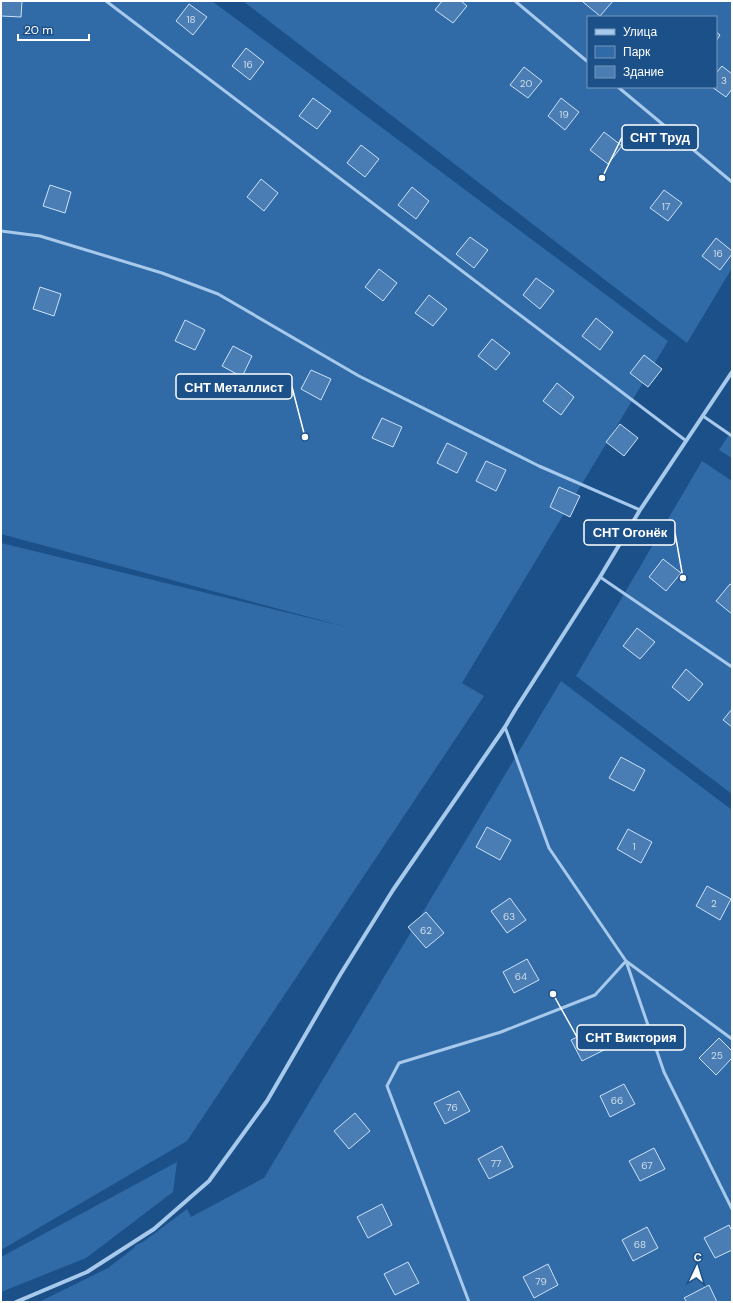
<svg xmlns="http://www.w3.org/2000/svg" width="733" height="1303" viewBox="0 0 733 1303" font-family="'DM Sans',sans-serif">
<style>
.green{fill:#306ba7;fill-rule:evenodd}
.building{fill:#497db3;stroke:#cce2f9}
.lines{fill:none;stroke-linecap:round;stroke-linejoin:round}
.lane{stroke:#a7c9ec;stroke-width:3}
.street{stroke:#a7c9ec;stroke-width:4}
.labels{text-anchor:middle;stroke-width:3.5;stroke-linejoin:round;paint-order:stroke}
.number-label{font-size:10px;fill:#d2deec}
.leader{fill:none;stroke:#fff;stroke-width:1.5}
.callout-dot{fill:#fff;stroke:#1c5089;stroke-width:1.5}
.callout{fill:#1c5089;stroke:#fff;stroke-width:1.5}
.callout-label{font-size:13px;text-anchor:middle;font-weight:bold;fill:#fff}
</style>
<rect width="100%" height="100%" fill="#1c5089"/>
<path class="green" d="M1,1H212L668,341L462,683L484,696L187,1141L1,1250V543L346,627L1,534Z
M243,1H732V268L687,343ZM588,17H716V87H588Z
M732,430V458L719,450Z
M702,461L732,481V794L576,676Z
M561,681L732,810V1302H39L108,1268L134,1248L136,1245L143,1242L187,1209L191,1217L264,1178Z
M177,1162L173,1192L86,1258L1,1292V1257Z"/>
<path class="building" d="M1,1H22L21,17L1,16Z
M442,1H461L467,6L453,23L435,10Z
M584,1H613L600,16L583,2Z
M189,4L207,17L193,35L176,21Z
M716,32L720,35L716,41Z
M246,48L264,62L250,80L232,66Z
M722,66L732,74V89L726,97L712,87H716V73Z
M524,67L542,81L528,98L510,85Z
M313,98L331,111L317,129L299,116Z
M561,98L579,112L565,130L548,116Z
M604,132L622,146L608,164L590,150Z
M361,145L379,159L365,177L347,163Z
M261,179L278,193L264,211L247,197Z
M50,185L71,192L65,213L43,206Z
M412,187L429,201L416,219L398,205Z
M664,190L682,203L668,221L650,208Z
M470,237L488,250L474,268L456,254Z
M716,238L732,251V254L720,270L702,256Z
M379,269L397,283L383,301L365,287Z
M536,278L554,291L540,309L523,295Z
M40,287L61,294L54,316L33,309Z
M429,295L447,309L433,326L415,313Z
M596,318L613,332L600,350L582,336Z
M185,320L205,330L195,350L175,341Z
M492,339L510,353L496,370L478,356Z
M233,346L252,356L242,377L222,366Z
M644,355L662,369L648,387L630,373Z
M311,370L331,379L321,400L301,389Z
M557,383L574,397L561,415L543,401Z
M382,418L402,427L393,447L372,438Z
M620,424L638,438L624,456L606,442Z
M447,443L467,453L457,473L437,463Z
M486,461L506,470L496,491L476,481Z
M559,487L580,496L570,517L550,507Z
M663,559L681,573L666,591L649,577Z
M730,584L732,585V614L716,601Z
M637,628L655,642L640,659L623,646Z
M686,669L703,684L689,701L672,687Z
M732,709V727L723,720Z
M621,757L645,770L634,791L609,778Z
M487,827L511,840L500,860L476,847Z
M628,829L652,842L641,863L617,849Z
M707,886L731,899L720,920L696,906Z
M510,898L526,920L507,933L491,911Z
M426,912L444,933L426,948L408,927Z
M527,959L539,980L514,993L503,972Z
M596,1028L606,1049L582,1061L571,1040Z
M719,1038L732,1051V1058L716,1075L699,1058Z
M624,1084L635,1104L610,1117L600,1096Z
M459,1091L470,1111L445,1124L434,1103Z
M355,1113L370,1131L349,1149L334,1131Z
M502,1146L513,1167L489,1179L478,1159Z
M654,1148L665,1169L640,1181L629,1161Z
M382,1204L392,1225L368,1238L357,1217Z
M729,1225L732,1231V1250L715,1258L704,1238Z
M647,1227L658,1248L633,1261L622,1240Z
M408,1262L419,1283L395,1295L384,1274Z
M548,1264L558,1285L534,1298L523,1277Z
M709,1285L717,1302H687L684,1298Z"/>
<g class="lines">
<path class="lane" d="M106,1L685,440
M515,1L588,62
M618,87L732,182
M1,231L40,236L162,273L218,294L359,376L539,466L640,510
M703,416L732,436
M600,577L732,667
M505,727L549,848L626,961L732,1039
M469,1302L387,1086L399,1063L501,1032L595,995L626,961L664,1072L732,1209"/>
<path class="street" d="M16,1302L87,1272L154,1229L209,1181L267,1101L340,975L393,890L505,727L515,710L600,577L640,510L732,372"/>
</g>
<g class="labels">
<g class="number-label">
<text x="191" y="23">18</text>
<text x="248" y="68">16</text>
<text x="724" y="84">3</text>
<text x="526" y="87">20</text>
<text x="564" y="118">19</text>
<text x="666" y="210">17</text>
<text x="718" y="257">16</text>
<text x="634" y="850">1</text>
<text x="714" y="907">2</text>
<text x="509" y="920">63</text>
<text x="426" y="934">62</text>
<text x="521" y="980">64</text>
<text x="717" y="1059">25</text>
<text x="617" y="1104">66</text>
<text x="452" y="1111">76</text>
<text x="496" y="1167">77</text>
<text x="647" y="1169">67</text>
<text x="640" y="1248">68</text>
<text x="541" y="1285">79</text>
</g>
</g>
<path class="leader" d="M602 178L622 137M305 437L292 387M683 578L675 533M553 994L577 1037"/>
<g class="callout-dot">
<circle cx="602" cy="178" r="4"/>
<circle cx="305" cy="437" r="4"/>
<circle cx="683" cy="578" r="4"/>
<circle cx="553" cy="994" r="4"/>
</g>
<g class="callout">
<rect x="622" y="125" width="76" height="25" rx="4"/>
<rect x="176" y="374" width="116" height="25" rx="4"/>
<rect x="584" y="520" width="91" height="25" rx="4"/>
<rect x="577" y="1025" width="108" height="25" rx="4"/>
</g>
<g class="callout-label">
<text x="660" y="142">СНТ Труд</text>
<text x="234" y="392">СНТ Металлист</text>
<text x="630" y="537">СНТ Огонёк</text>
<text x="631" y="1042">СНТ Виктория</text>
</g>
<rect width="733" height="1303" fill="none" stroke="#ffffff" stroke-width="4"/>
<rect x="587" y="16" width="130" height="72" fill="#1c5089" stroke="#7796b8"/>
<rect x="595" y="29" width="20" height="6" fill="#a7c9ec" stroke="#7796b8"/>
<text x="623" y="36" font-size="12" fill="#ffffff">Улица</text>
<rect x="595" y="46" width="20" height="12" fill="#306ba7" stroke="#7796b8"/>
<text x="623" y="56" font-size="12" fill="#ffffff">Парк</text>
<rect x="595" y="66" width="20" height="12" fill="#497db3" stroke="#7796b8"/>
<text x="623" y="76" font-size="12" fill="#ffffff">Здание</text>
<g transform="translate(697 1267) rotate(4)" stroke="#1c5089" stroke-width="3" paint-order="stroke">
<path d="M0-3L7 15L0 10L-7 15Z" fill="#ffffff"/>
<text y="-6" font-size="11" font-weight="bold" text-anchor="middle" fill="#ffffff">С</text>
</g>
<path d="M18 34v6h71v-6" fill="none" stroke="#ffffff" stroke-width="2"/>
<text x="24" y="34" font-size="12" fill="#ffffff" stroke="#1c5089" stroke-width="3" paint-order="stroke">20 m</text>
</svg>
